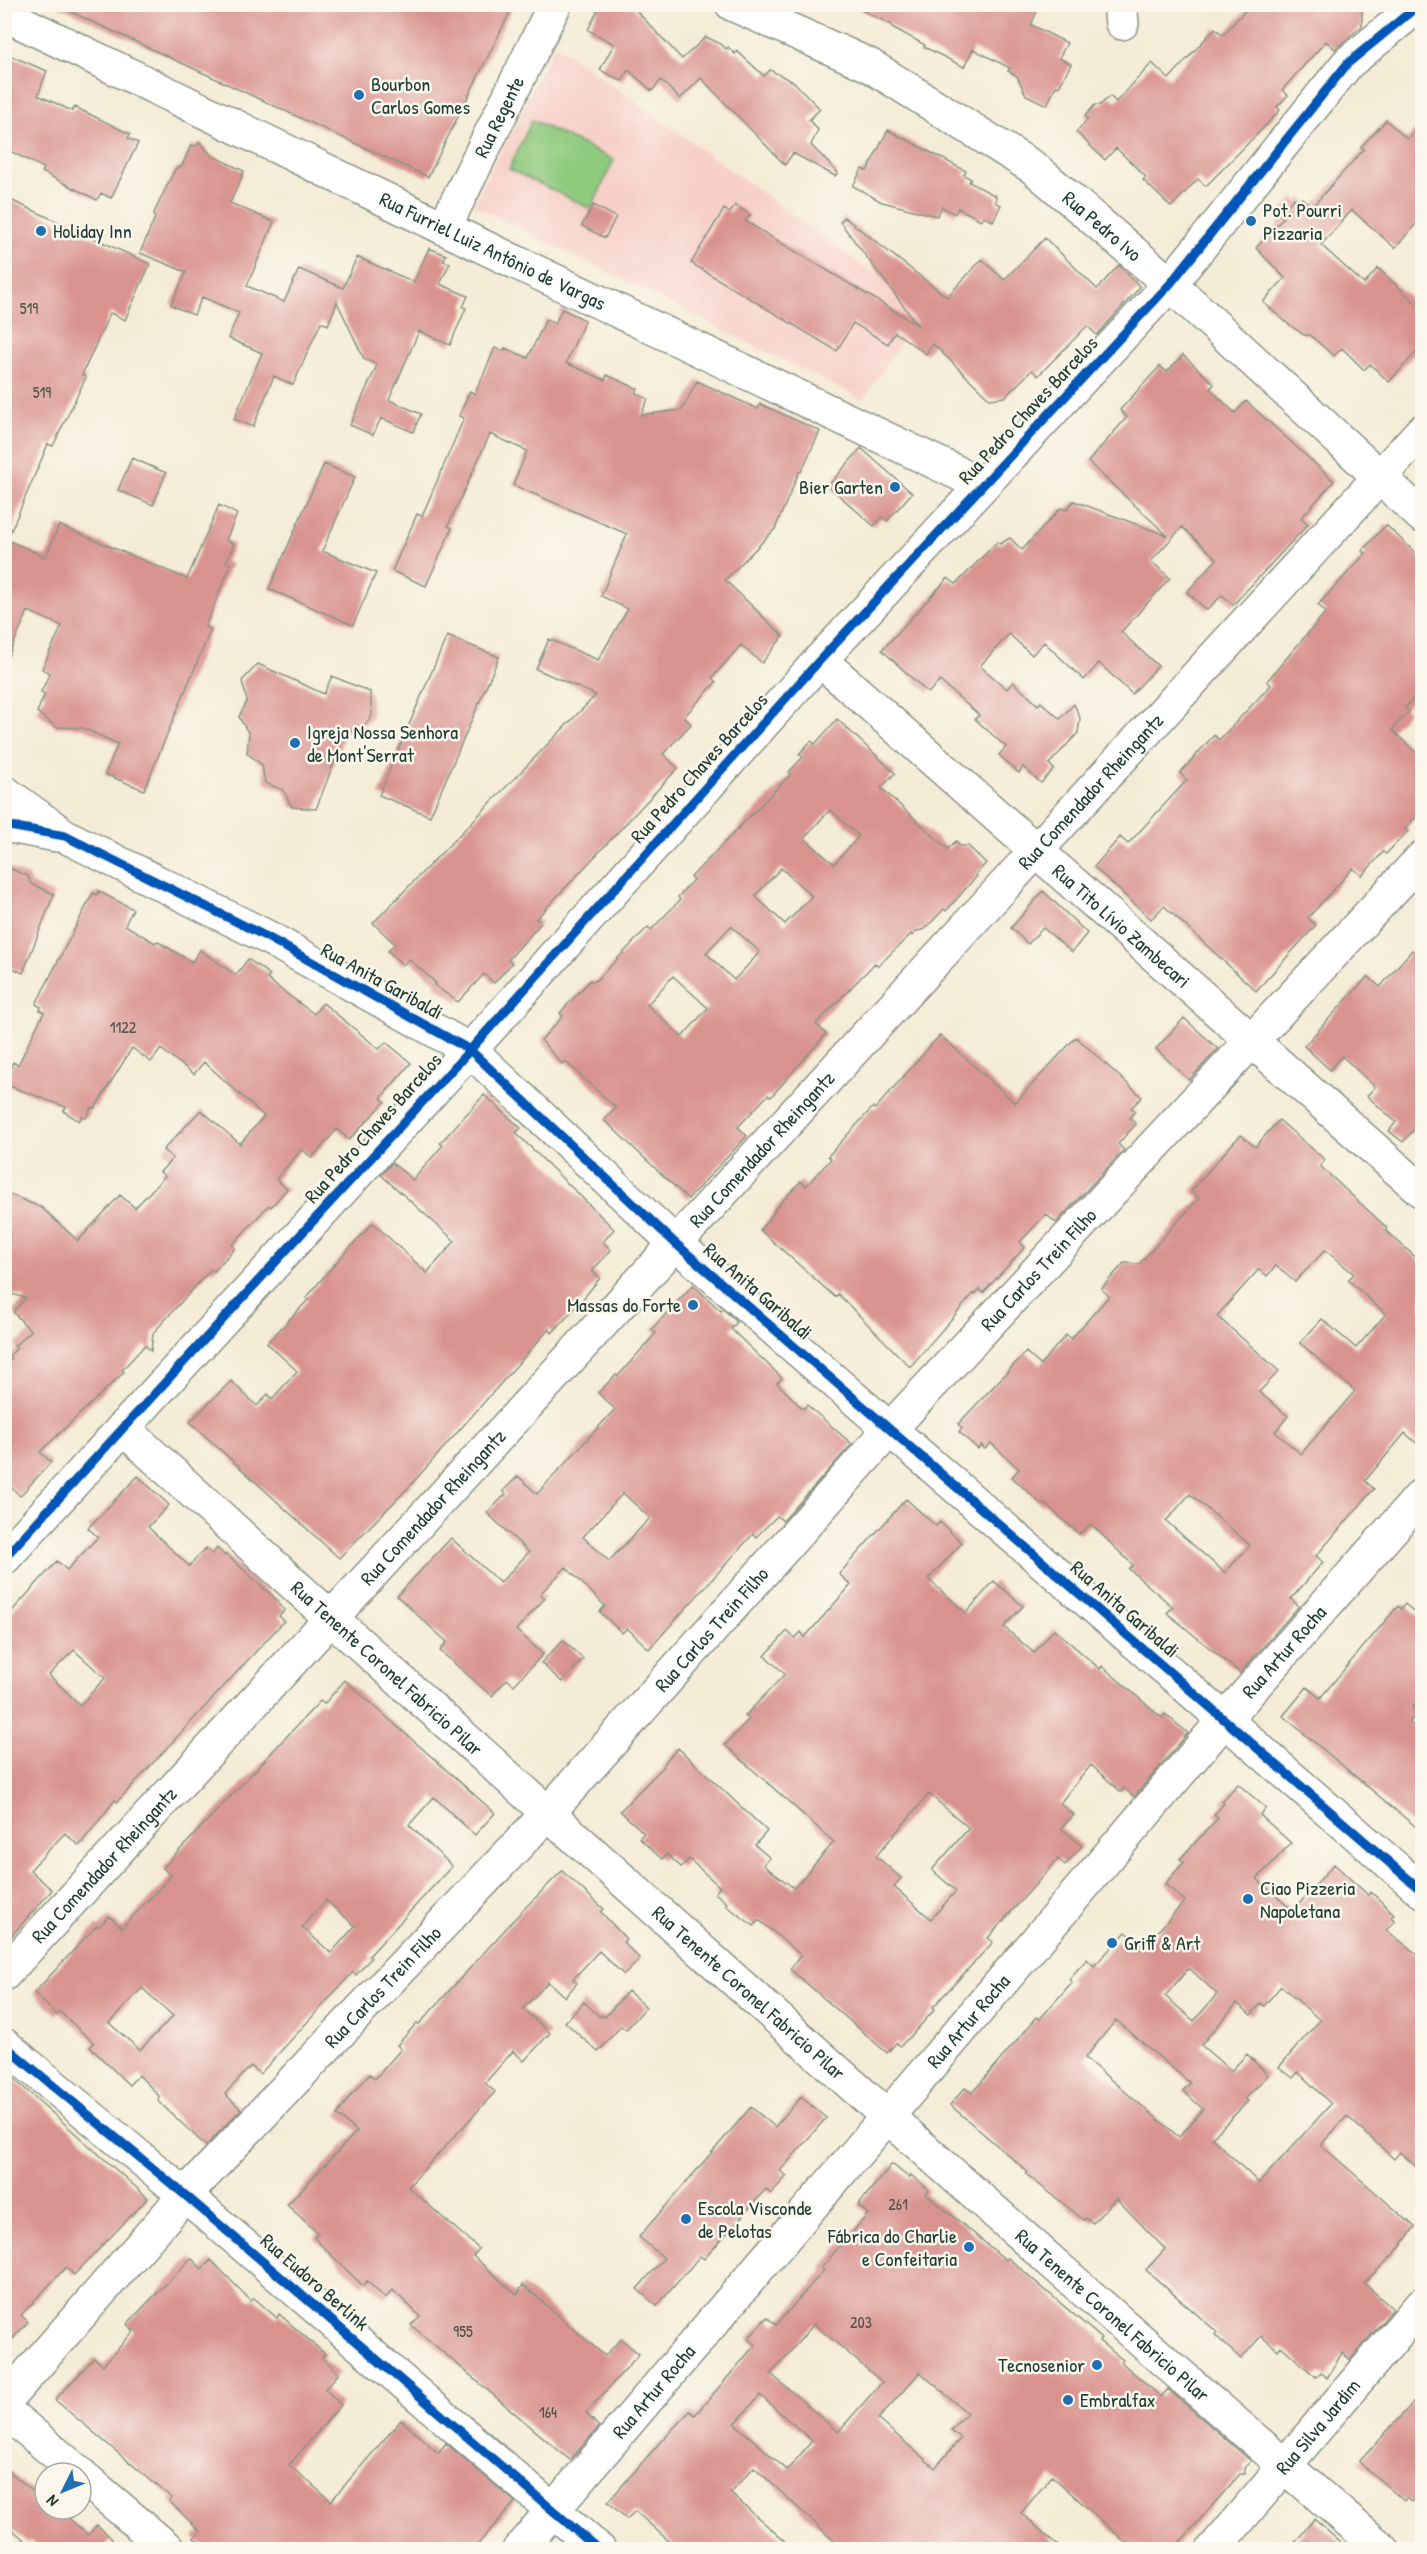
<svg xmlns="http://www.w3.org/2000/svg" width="1427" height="2554" viewBox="0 0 1427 2554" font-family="'Patrick Hand',sans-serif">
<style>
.built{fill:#f7d1c9}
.green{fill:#8fca7f;stroke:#57845a;stroke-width:1.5}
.building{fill:#d9938f;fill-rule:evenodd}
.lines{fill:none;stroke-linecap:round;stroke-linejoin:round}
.minor-casing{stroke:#8a9485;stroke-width:36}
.major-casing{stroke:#8a9485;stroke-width:36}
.minor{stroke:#fff;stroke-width:33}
.major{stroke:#fff;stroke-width:33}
.cycleway-casing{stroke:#fbf7ec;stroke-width:13}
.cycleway{stroke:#0057b8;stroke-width:9}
.poi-dot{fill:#1f6fb2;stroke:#fbf7ec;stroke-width:2}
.labels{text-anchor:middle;stroke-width:5;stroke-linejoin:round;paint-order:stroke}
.number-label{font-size:16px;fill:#4e524b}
.poi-label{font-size:20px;fill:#1f3d34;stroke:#fbf7ec;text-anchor:start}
.street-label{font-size:20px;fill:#1f3d34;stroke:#fbf7ec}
</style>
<rect width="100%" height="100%" fill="#fbf7ec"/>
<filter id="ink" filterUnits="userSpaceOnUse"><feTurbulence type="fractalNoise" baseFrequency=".0167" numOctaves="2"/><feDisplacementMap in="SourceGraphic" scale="12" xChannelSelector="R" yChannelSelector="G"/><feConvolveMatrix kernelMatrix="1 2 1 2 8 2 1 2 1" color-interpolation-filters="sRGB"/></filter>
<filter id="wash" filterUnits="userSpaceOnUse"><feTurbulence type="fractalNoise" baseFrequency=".008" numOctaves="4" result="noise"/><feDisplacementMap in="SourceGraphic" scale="24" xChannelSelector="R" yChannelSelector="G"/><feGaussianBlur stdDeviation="1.35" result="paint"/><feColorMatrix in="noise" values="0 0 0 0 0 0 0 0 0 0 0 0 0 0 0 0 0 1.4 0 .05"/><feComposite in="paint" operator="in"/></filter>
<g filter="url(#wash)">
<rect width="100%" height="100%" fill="#f4ecd6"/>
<path class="built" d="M555,44L923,309L863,400L473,205Z"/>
<path class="green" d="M532,120L614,160L591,209L509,169Z"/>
<g id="blocks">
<path class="building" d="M54,4H514L428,177Z
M601,4H630L682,59L706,37L721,44L726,49L728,47L735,54L737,51L764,76L770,70L794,82L820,109L809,120L818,130L811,145L838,173L835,176L793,153L785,165L701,78L680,99L661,80L652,91L628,70L622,81L600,70L614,44L588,30Z
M849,4H1040L1031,25L1067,43L1059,58L1071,64L1059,87L1056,86L1047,105L1026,95L1017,76L1008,71L1010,68L973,49L964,67L924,47L925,45L892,27V25Z
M1251,4H1362V26L1335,49L1326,41L1282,90L1288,95L1277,107L1280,110L1268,123L1206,186L1198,179L1171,207L1143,180L1146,177L1116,148L1105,160L1076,132L1088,119L1085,116L1095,105H1100L1110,96L1116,102L1152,63L1169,79L1215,28L1223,35Z
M4,53L47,71L38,95L72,111L75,107L130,134L128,138L138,143L111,198L101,193L97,200L42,172L44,168L4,148Z
M1386,120L1407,139L1422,122V217L1395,248L1352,210L1321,245L1364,284L1378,268L1422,309V346L1389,382L1370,364L1364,370L1342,348L1334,356L1310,335H1304L1287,323L1263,302L1285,278L1256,248L1283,218L1279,214L1294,198L1298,202L1302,198L1312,207L1364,149L1361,147Z
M888,130L966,171L964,175L971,179L969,182L996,196V203L1001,205L993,221L983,216L981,220L958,208L955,214L942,207L937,216L925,213L882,202L853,186L862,169L867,171Z
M200,142L211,155L244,171L230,203L274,222L247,286L284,302L299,269L343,288L357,257L414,282L429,248L446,255L443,261L450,263L440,284L468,296L463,307L466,308L450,345L419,331L389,400L421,414L413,432L381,418L373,435L350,425L377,365L364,359L337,302L328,325L321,322L293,385L274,376L253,427L234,419L262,353L228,338L239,313L202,297L194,315L171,305L186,272L140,253L155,218L154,213L175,169L182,166L191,145L196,146Z
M4,197L150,264L125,320L110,313L82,375L86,377L53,446L48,444L7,540L46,557L59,525L187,579L219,505L237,514L226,540L234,544L226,562L231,564L205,627L211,629L144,790L105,774L118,744L83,728L56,727L37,712L45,694L41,692L50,673L42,669L62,626L28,611L4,666Z
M593,205L616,217L605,238L582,226Z
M735,205L750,215L745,221L918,325L840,222L844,217L947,297L982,259L1004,280L1045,238L1097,289L1119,265L1140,287L1097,335L1087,326L1038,376L1032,370L1005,397L990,399L933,344L926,354L895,332L888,344L853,323L837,351L691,263L724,209L730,213Z
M562,309L585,320L566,363L605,380L607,375L638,389L636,393L648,399L641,415L682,410L697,381L758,409L760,404L820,431L801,472H799L775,529L725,580L783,636L762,663L741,645L712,678L716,682L684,717L691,724L663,754L678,768L536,919L541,923L508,960L512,963L494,983L484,974L458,1002L434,985L436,983L409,959L403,965L388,951L395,944L373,923L596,695L536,669L549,639L598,660L628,609L601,596L627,534L513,485L527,451L490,434L448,526L452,528L426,586L392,571L417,514L422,516L464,418L459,416L470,391L475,394L495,348L503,351L505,348L528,358L546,319L555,324Z
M1183,355L1214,384L1210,389L1235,413L1246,401L1334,481L1301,518L1308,524L1233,605L1222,595L1207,610L1187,592L1217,559L1182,527L1151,561L1170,578L1121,632L1158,666L1132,694L1099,663L1084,680L1044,642L1032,655L1009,634L980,666L1007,689L1013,682L1038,705L1041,702L1060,719L1074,704L1080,718L1078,733L1049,764L1054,769L1041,783L1023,767L1019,773L999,755L1006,747L975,719L979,715L940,681L928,693L882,650L948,578L956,584L997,542L1000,544L1010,538L1022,550L1061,508L1066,510L1074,501L1168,536L1088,462L1127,417L1120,410L1160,366L1167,372Z
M861,448L912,493L887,521L882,517L874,526L828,486Z
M132,458L166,473L153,505L118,490Z
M324,464L355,477L322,551L376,573L353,625L269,589Z
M1386,525L1422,559V690L1405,708L1409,711L1392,730L1422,758V810L1405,829L1408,831L1386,854L1383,852L1362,876L1353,868L1308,918L1316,925L1256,991L1164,906L1151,919L1094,867L1120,837L1128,844L1187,780L1180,773L1214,735L1219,740L1271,685L1267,681L1326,612L1318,605L1366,553L1362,551Z
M447,636L499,657L430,816L379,795Z
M258,664L324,694L332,676L370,692L372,716L361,730L346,732L316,809L292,807L283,790L265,783L262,765L247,753L249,734L239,717L247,701L242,681Z
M837,719L895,773L881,788L948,849L956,841L960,846H968L986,863L975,875L977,876L946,911L944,909L925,929L917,931L912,936L911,934L878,966L875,963L816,1024L826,1034L771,1097L768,1095L738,1127L747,1136L688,1199L604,1120L616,1108L565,1061L562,1064L541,1040L563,1016L560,1013L590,980L593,982L600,977L648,927L651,930L680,900L678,897L693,880L691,877L791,774L789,772L803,757L799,754L811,741L815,744ZM830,810L859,836L834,864L804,838ZM781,868L812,896L785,924L755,896ZM731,926L760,952L734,980L706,953ZM673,976L708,1008L682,1037L647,1005Z
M4,866L28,876L31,884L54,894L23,973L4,964Z
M98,891L133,909L125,925L155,943L157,941L192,962L200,950L236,975L248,959L270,975L267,979L314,1014L323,1003L379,1049L386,1042L411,1063L381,1098L385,1102L349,1140L337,1129L312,1158L302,1149L276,1179L287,1189L271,1207L269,1205L232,1245L235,1248L214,1271L211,1269L153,1333L151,1351L145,1345L122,1370L124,1372L40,1452L51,1462L20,1496L4,1480V1366L12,1359L9,1356L17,1348L14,1346L31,1331L13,1312L26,1298L4,1292V1192L42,1208L78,1241L120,1195L135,1208L165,1176L160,1172L173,1158L163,1150L201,1110L240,1144L264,1116L204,1062L194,1074L161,1049L151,1062L132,1048L95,1108L92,1107L86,1118L82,1116L79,1121L63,1111L66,1107L4,1084L13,1062L18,1065L44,1012L40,1010L41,1007L36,1004L93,893L97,895Z
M1043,891L1087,933L1072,952L1043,928L1028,944L1011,928Z
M1412,950L1422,958V1120L1403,1142L1389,1131L1396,1122L1367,1096L1375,1087L1342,1056L1330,1070L1304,1046L1368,976L1380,987Z
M1184,1018L1218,1049L1189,1080L1156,1049Z
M940,1035L1015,1103L1076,1037L1142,1097L1131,1108L1135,1111L1130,1118L1136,1124L1118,1144L1124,1150L1056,1223L1046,1214L1020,1242L1025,1247L983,1293L980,1289L975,1295L974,1293L910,1367L838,1294L835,1297L760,1230L775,1211L774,1210L801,1181L806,1186L831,1159L828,1156L873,1107L875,1109Z
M484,1095L521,1128L516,1133L614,1229L603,1242L611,1250L592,1271L600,1278L577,1306L552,1333L549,1329L409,1487L339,1558L190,1422L231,1381L257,1406L268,1394L272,1399L297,1371L267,1343L308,1300L306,1298L332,1267L373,1223L427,1273L455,1241L381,1175L392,1163L413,1180L443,1145L440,1143Z
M1279,1120L1325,1160L1320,1166L1387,1228L1385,1230L1422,1263V1448L1405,1433L1365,1481L1374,1489L1316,1556L1323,1562L1291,1599L1299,1606L1240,1673L1167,1613L1173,1607L1129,1569L1133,1565L1091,1524L1079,1534L1044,1503L1042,1505L1012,1477L1019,1469L991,1443L985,1449L981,1445L978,1449L959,1432L962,1428L958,1424L1026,1352L1040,1365L1066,1335L1071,1339L1109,1296L1101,1289L1124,1263L1139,1264L1199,1198L1191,1191L1233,1143L1241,1135L1255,1147ZM1325,1250L1354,1274L1348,1280L1386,1314L1356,1348L1322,1319L1300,1343L1355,1391L1301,1454L1275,1432L1288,1416L1259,1392L1279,1371L1217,1316L1259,1269L1267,1276L1276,1266L1295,1282ZM1190,1494L1250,1545L1225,1573L1166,1521Z
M693,1285L721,1311L723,1309L737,1322L731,1329L782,1378L777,1383L803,1409L807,1405L852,1444L783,1521L777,1516L756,1537L753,1534L649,1649L627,1628L622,1633L600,1612L605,1606L566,1567L540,1594L545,1598L516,1630L543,1654L514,1685L507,1679L492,1696L440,1651L447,1642L397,1596L451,1538L500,1583L529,1552L487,1513L506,1494L503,1491L518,1476L537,1494L615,1409L598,1393L616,1375L618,1376L656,1333L652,1329ZM623,1493L650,1518L609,1561L583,1537Z
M138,1476L169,1505L148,1527L189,1566L206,1548L212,1554L217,1548L225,1556L226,1554L279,1602L278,1604L285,1610L279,1616L284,1621L117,1802L115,1800L79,1846L65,1833L30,1870L52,1890L4,1944V1620L57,1561L67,1570L98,1537L88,1528ZM74,1650L105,1678L80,1705L49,1675Z
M906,1499L936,1526L940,1522L962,1543L928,1579L966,1613L994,1581L1023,1606L1004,1627L1034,1653L1054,1629L1100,1669L1102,1666L1162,1718L1165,1714L1188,1733L1134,1797L1124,1788L1121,1792L1091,1765L1060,1803L1074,1815L1061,1828L1082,1846L1065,1865L1058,1859L988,1938L993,1942L933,2007L935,2009L911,2036L900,2046L896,2043L887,2053L790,1969L801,1955L759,1920L754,1926L725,1905L727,1903L715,1893L720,1887L689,1859L681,1867L667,1854L662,1859L639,1838L644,1833L620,1811L664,1766L663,1764L678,1748L767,1831L755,1845L770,1858L763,1865L794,1888L834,1842L725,1745L749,1719L745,1716L785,1674L765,1656L787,1631L795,1638L801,1632L805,1637L851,1585L839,1574ZM929,1794L969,1828L932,1870L956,1891L931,1919L894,1887L901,1878L876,1856Z
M1405,1604L1422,1619V1697L1412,1708L1418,1713L1409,1722L1422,1733V1832L1283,1716L1307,1687L1320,1698L1398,1606L1401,1609Z
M563,1640L583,1659L562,1682L541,1663Z
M345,1680L495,1813L475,1835L434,1797L409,1825L452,1866L369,1956L371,1958L356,1975L353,1972L260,2074L251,2066L225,2094L241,2109L206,2146L158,2101L159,2096L139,2075L129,2085L90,2047L94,2043L60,2012L57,2015L34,1993L97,1925L99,1927L109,1916L122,1928L171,1876L163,1868L320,1701L324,1704ZM326,1900L355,1926L331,1953L302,1927ZM142,1988L173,2016L140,2050L109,2023Z
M1238,1784L1266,1808L1260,1815L1291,1843L1257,1879L1293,1911L1334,1864L1368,1895L1371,1892L1394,1914L1391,1917L1395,1921L1386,1930L1422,1958V2172L1400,2152L1394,2159L1347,2116L1321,2145L1415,2227L1395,2253L1364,2283L1393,2309L1350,2360L1342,2353L1327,2378L1321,2372L1316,2377L1281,2346L1278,2350L1261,2336L1241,2359L1215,2335L1217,2332L1146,2270L1165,2249L1116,2198L1093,2223L1086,2218L1084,2220L1026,2174L1028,2172L950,2105L965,2088L972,2093L1037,2017L1040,2019L1072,1982L1069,1979L1087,1959L1094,1966L1126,1932L1144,1947L1185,1901L1165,1884L1184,1862L1180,1859L1218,1818L1214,1815L1224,1803L1222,1801ZM1189,1968L1217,1994L1194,2021L1165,1996ZM1281,1986L1320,2020L1279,2067L1293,2078L1298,2072L1331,2104L1259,2183L1212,2138L1248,2101L1245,2099L1268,2075L1247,2054L1231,2071L1201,2045L1237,2003L1251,2015L1261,2003L1264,2006ZM1116,2020L1190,2083L1183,2091L1203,2109L1179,2137L1085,2058Z
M562,1871L604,1909L601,1912L626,1939L623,1942L640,1959L624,1975L599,1951L573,1979L577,1983L565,1997L548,1982L523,2009L550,2033L524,2061L513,2051L485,2083L495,2092L408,2187L479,2249L473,2256L517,2295L523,2285L605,2356L621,2339L639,2354L586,2413L599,2427L570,2460L411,2325L420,2316L393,2290L385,2298L367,2281L363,2286L314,2238L318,2233L287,2205L357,2131L337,2115L350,2096L370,2074L375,2079L401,2049L397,2045L417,2023L419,2024L521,1912Z
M628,1991L646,2007L626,2030L621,2026L598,2052L565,2022L584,2002L600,2017L602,2015L605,2017Z
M4,2070L148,2198L74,2275L66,2267L21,2315L28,2322L4,2348Z
M801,2097L826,2118L780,2171L787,2176L771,2194L766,2189L704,2259L700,2256L657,2306L637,2289L664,2258L639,2237L751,2107L775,2127Z
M892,2164L909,2178L911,2175L929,2190L926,2194L1006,2260L1008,2258L1101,2338L1099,2341L1123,2360L1121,2362L1161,2397L1168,2389L1251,2461L1245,2467V2474H1240L1173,2550H1134L1052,2476L1021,2513L1063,2550H844L754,2467L730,2493L795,2550H679L635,2511L627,2519L608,2502L661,2441L690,2411L695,2415L733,2371L755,2345L748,2339L767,2317L776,2325L824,2270L821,2268L868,2214L858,2205ZM814,2324L882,2382L838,2432L771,2374ZM920,2372L967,2413L951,2430L961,2438L935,2468L878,2419ZM760,2395L812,2441L787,2470L735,2424Z
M191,2258L202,2269L211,2260L251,2301L254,2298L277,2318L279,2314L325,2354L322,2358L339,2373L325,2389L341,2405L289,2465L331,2501L401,2420L438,2453L446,2443L515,2502L473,2550H208L194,2538L200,2531L169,2501L172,2498L55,2400L94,2358L103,2365L134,2331L127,2324Z
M1422,2393V2507L1414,2499L1411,2502L1406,2498L1404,2501L1359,2462Z
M4,2467L40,2497L42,2495L45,2497V2509H58L88,2535L97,2525L112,2539L103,2548L105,2550H40L30,2541L28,2543L4,2523Z
M1314,2519L1349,2550H1289Z"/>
</g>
</g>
<g filter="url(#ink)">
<use href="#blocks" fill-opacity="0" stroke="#8a9485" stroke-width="1.5"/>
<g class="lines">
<g class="minor-casing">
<g id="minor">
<path id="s1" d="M732,4L869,65L1034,168L1170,284L1422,516"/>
<path d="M1120,4L1122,23"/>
<path id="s2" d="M4,14L444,228L983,485"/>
<path id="s3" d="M444,228L555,4"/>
<path id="s4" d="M820,660L1422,1191"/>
<path id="s5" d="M123,1428C327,1616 533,1800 740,1985C953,2175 1166,2365 1383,2550"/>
<path d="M4,1558L470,1050L820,660L1170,284L1348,63L1420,4"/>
<path id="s6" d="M4,1974L1422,431"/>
<path d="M4,2045L185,2195L599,2550"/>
<path id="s7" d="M4,2402L185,2195L548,1813L890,1429L1422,858"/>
<path d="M4,2410L79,2473"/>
<path d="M81,2475L169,2550"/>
<path id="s8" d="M519,2550L1225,1719L1422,1495"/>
<path id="s9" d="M1213,2550L1422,2304"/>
</g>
</g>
<g class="major-casing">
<path id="major" d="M4,792L65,836L267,937L470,1050L675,1243L1422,1891
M4,825L57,835"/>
</g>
<use href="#minor" class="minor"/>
<use href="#major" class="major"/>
<g class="cycleway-casing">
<path id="cycleway" d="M4,825L65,836L267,937L470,1050L675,1243L1422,1891
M4,1558L470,1050L820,660L1170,284L1348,63L1420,4
M4,2045L185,2195L599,2550"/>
</g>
<use href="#cycleway" class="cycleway"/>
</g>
</g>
<g class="poi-dot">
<circle cx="359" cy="95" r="6"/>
<circle cx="1251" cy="221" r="6"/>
<circle cx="41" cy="231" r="6"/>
<circle cx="895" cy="487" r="6"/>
<circle cx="295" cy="743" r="6"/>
<circle cx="693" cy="1305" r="6"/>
<circle cx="1248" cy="1899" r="6"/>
<circle cx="1112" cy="1943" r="6"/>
<circle cx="686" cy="2219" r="6"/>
<circle cx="969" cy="2247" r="6"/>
<circle cx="1097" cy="2365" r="6"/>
<circle cx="1068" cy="2400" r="6"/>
</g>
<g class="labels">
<g class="number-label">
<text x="29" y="314">519</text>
<text x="42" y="398">519</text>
<text x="123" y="1033">1122</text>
<text x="898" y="2210">261</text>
<text x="861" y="2328">203</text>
<text x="463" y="2337">955</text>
<text x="548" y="2418">164</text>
</g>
<g class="poi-label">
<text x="371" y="91">Bourbon<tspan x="371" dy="23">Carlos Gomes</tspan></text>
<text x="1263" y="217">Pot. Pourri<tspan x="1263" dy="23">Pizzaria</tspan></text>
<text x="53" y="238">Holiday Inn</text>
<text x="883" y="494" text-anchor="end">Bier Garten</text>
<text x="307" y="739">Igreja Nossa Senhora<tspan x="307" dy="23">de Mont'Serrat</tspan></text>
<text x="681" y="1312" text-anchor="end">Massas do Forte</text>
<text x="1260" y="1895">Ciao Pizzeria<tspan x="1260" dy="23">Napoletana</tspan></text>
<text x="1124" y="1950">Griff &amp; Art</text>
<text x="698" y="2215">Escola Visconde<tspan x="698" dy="23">de Pelotas</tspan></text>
<text x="957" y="2243" text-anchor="end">Fábrica do Charlie<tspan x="957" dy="23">e Confeitaria</tspan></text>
<text x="1085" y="2372" text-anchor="end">Tecnosenior</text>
<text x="1080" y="2407">Embralfax</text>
</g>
<g class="street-label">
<text dy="7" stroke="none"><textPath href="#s3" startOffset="124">Rua Regente</textPath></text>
<text dy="7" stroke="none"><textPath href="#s1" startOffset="434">Rua Pedro Ivo</textPath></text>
<text dy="7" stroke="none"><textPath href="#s2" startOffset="543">Rua Furriel Luiz Antônio de Vargas</textPath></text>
<text transform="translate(1028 410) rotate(-47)" y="7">Rua Pedro Chaves Barcelos</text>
<text transform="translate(699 768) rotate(-48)" y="7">Rua Pedro Chaves Barcelos</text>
<text dy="7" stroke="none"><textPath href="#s6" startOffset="1606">Rua Comendador Rheingantz</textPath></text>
<text dy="7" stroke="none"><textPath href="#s4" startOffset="402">Rua Tito Lívio Zambecari</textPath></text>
<text transform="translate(382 981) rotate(29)" y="7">Rua Anita Garibaldi</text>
<text transform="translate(373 1128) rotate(-48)" y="7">Rua Pedro Chaves Barcelos</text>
<text dy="7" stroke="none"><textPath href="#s6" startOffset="1120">Rua Comendador Rheingantz</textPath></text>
<text dy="7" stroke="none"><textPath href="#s7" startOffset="1534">Rua Carlos Trein Filho</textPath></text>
<text transform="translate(758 1291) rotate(41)" y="7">Rua Anita Garibaldi</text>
<text dy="7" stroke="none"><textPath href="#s6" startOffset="634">Rua Comendador Rheingantz</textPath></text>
<text transform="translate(1125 1609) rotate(41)" y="7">Rua Anita Garibaldi</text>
<text dy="7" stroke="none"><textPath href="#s7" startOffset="1048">Rua Carlos Trein Filho</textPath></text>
<text dy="7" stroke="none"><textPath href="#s8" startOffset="1180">Rua Artur Rocha</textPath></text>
<text dy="7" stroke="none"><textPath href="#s5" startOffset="357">Rua Tenente Coronel Fabricio Pilar</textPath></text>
<text dy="7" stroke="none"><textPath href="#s6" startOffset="148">Rua Comendador Rheingantz</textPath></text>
<text dy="7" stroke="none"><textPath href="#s7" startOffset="562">Rua Carlos Trein Filho</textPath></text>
<text dy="7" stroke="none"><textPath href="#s5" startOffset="843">Rua Tenente Coronel Fabricio Pilar</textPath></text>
<text dy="7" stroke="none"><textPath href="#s8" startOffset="694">Rua Artur Rocha</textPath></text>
<text transform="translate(315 2282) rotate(41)" y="7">Rua Eudoro Berlink</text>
<text dy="7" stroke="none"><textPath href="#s5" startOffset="1329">Rua Tenente Coronel Fabricio Pilar</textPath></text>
<text dy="7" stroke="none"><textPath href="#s8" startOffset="208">Rua Artur Rocha</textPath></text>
<text dy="7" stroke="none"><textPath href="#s9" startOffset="162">Rua Silva Jardim</textPath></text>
</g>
</g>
<rect width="1427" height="2554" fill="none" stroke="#fbf7ec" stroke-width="24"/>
<g transform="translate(63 2491) rotate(227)"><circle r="28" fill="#fbf7ec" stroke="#a3ada2" stroke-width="1.5"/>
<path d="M0-4.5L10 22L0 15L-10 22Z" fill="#1f6fb2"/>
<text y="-9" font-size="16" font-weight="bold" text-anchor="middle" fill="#1f3d34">N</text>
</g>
</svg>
